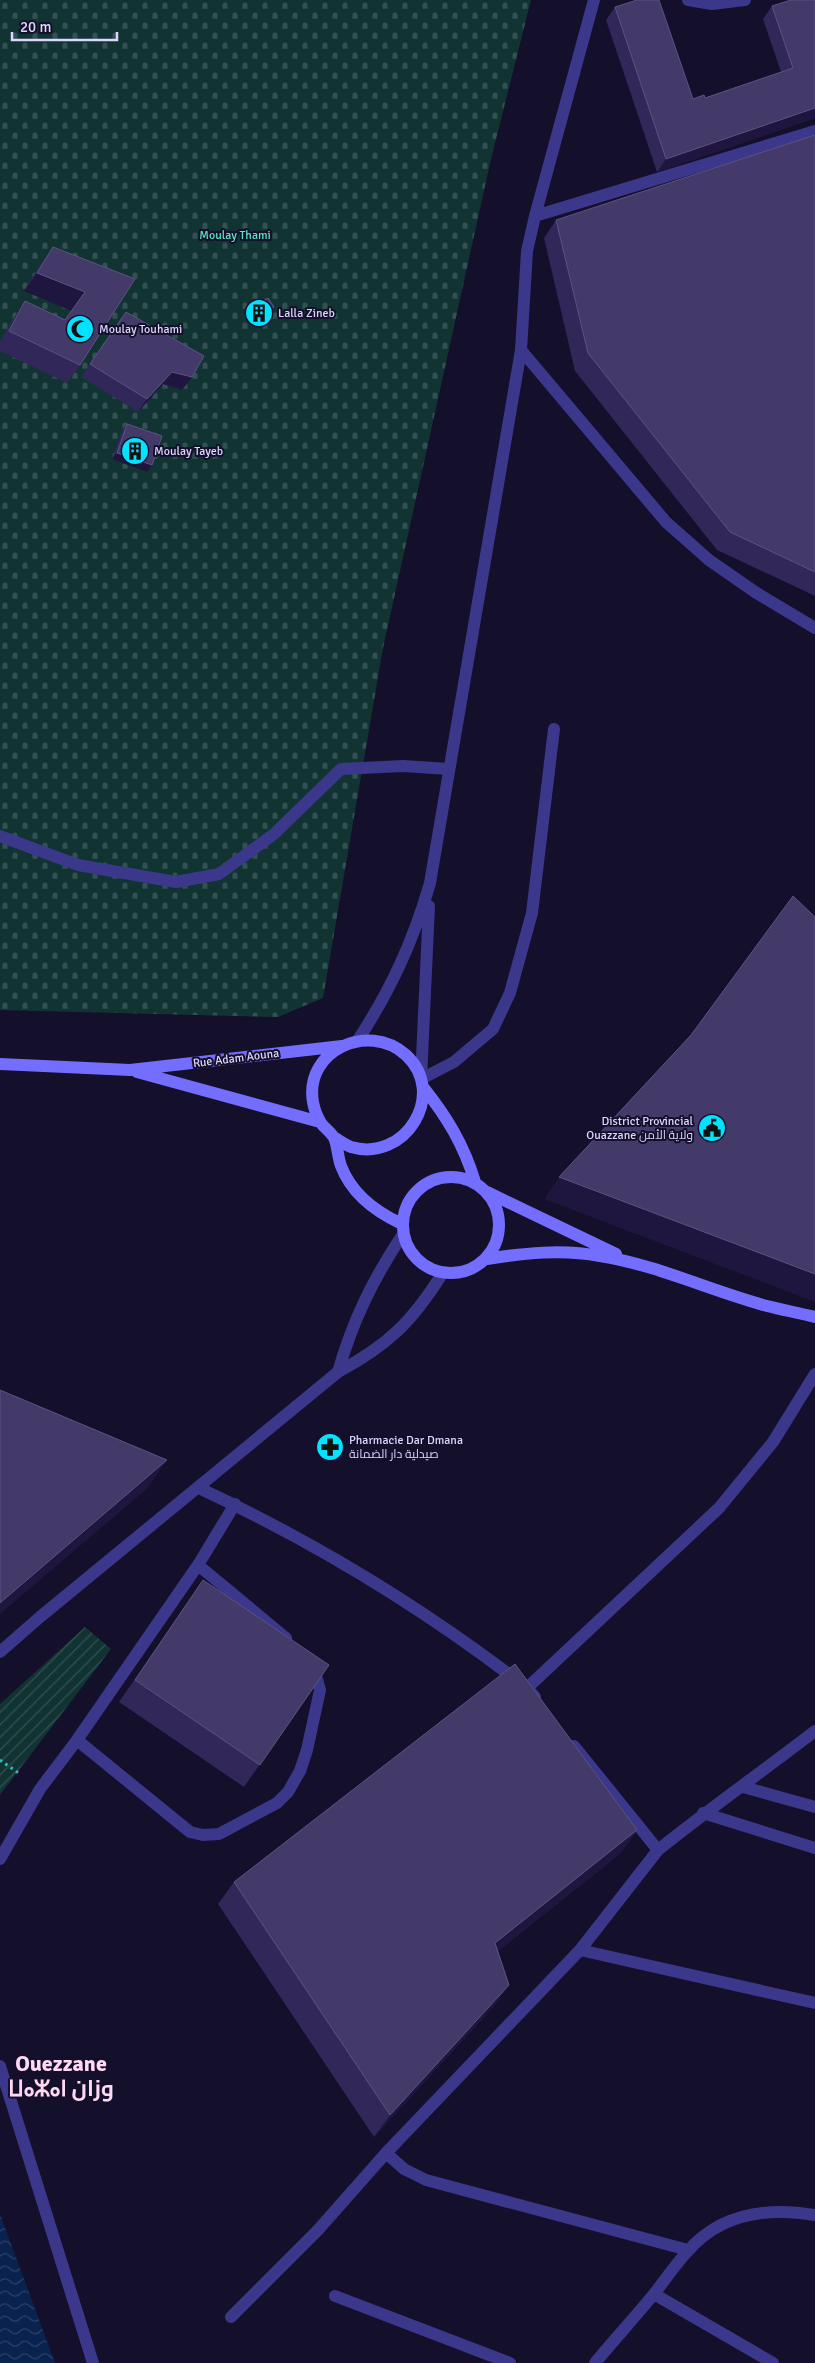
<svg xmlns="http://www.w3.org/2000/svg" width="815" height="2363" viewBox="0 0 815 2363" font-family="Signika,Cairo,'Noto Sans Tifinagh',sans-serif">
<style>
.cemetery{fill:url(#cemetery-stones)}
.garden{fill:url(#garden-furrows)}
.water{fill:url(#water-waves)}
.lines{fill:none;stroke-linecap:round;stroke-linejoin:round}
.path{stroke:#29c2ba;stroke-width:3;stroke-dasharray:2.5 4;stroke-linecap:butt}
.lane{stroke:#3b378b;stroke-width:12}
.street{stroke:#3b378b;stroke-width:12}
.secondary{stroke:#746eff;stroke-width:12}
.wall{fill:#312759}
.shaded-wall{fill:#1e163e}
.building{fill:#433a6a;stroke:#5b5382}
.labels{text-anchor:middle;stroke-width:4;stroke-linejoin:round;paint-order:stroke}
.park-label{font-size:12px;fill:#5be7c6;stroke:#140f2a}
.poi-label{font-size:12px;fill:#dcd7ff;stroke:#140f2a;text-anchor:start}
.street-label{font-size:12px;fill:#dcd7ff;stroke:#140f2a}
.town-label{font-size:22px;font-weight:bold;fill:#ffd9f1;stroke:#140f2a}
</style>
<defs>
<pattern id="cemetery-stones" width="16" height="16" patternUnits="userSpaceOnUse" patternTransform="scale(1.25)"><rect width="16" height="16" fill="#113433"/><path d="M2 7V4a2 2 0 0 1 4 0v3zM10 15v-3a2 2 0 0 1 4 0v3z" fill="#335152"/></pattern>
<pattern id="garden-furrows" width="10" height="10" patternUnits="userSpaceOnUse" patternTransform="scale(1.25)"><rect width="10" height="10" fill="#113433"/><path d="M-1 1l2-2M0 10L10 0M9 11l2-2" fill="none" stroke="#335152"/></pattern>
<pattern id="water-waves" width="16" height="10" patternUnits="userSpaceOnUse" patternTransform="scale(1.25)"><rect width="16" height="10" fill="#09224e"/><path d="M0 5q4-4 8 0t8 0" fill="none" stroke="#2c4169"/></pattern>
</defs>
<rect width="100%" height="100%" fill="#140f2a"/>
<path class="cemetery" d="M0,0H531L491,159L383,648L323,998L278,1017L0,1010Z"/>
<path class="garden" d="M85,1627L111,1649L0,1795V1704Z"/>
<path class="water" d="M0,2214L55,2363H0Z"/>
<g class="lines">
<path class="path" d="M0,1760L20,1774"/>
<path class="lane" d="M0,836L78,865L176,882L219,874L274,834L341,769L403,766L449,769
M421,1079L454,1062L493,1029L510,993L532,913L554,729"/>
<path class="street" d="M688,0L712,4L745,0
M535,216L815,131
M521,350L666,522L709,560L755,592L815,628
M358,1040C391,989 413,942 430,883L521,350L527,251L535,216L594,0
M421,1079L429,906
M338,1372C353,1320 373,1279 403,1234
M199,1488C312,1541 420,1606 519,1682
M198,1565L286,1638
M0,1652L40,1617L338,1372C388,1345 412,1322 442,1274
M535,1697L527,1688L719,1508L773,1442L815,1374
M77,1740L190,1832L203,1835L219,1834L277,1803L288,1792L300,1771L307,1750L320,1690L313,1664
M574,1746L658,1850C709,1809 763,1771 815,1731
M743,1787L815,1807
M703,1813L815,1848
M0,1859L40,1789L77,1740L198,1565L235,1504
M580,1950L815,2003
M0,2066L93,2363
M386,2153L404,2169L426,2180L688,2250
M654,2294L773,2363
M335,2296L510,2363
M231,2317L318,2230L386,2153L580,1950L658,1850
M595,2363C614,2340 635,2317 654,2294C665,2280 675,2265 687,2252C720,2213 767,2207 815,2215"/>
<path class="secondary" d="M0,1064L130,1070L342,1046
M137,1072L320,1122
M423,1087C447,1117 464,1145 475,1182
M335,1138C340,1141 346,1145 351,1147C405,1163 448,1094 406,1055C368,1021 304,1051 313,1102C314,1108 318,1118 321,1123C325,1129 333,1133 335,1140C338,1149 338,1158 341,1166C352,1195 376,1212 402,1224
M403 1225a48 48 0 1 1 96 0a48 48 0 1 1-96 0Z
M487,1192L616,1254
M487,1259C524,1253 562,1249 600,1256C657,1265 711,1291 767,1306C783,1310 799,1313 815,1317"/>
</g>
<path class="wall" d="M815,0V118L657,172L606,20L615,7L693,99L705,98L781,72L763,19L772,6Z
M815,135V596L717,550L575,371L544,238L556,220Z
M53,247L135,279L80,365L67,383L0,351V342L13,319L25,301L65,320L72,311L24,291L40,265Z
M253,306L269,314L254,322L249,313Z
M126,312L192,377L182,390L163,384L138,412L81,377Z
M127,424L147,472L112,459L122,430Z
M203,1580L329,1665L244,1787L119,1702Z
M637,1830L621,1853L498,1951L509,1985L493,2007L374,2137L218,1904L234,1882Z"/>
<path class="shaded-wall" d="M815,108V118L657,172L666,159Z
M37,273L85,292L72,311L24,291Z
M274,307L269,314L254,322L259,315Z
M172,372L192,377L182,390L163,384L138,412L147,399Z
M117,453L152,465L147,472L112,459Z
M559,1177L815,1274V1302L544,1199Z
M167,1460L148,1488L0,1614V1603Z
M637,1830L621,1853L479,1966L495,1943Z
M509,1985L493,2007L374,2137L390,2115Z"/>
<path class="building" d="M637,0H659L693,99L704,95L705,98L793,68L772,6L791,0H815V108L666,159L615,7Z
M815,135V572L730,532L588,353L556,220Z
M53,247L135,279L80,365L9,331L25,301L65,320L85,292L37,273Z
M268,298L274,307L259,315L253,306Z
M126,312L204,356L192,377L172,372L147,399L90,364Z
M127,424L162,436L152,465L117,453Z
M793,896L815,917V1274L559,1177L691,1035Z
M0,1390L167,1460L0,1603Z
M203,1580L329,1665L260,1765L135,1680Z
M515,1664L637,1830L495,1943L509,1985L390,2115L234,1882Z"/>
<defs>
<g id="building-disc" transform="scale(1.4375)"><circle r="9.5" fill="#03e2ff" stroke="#140f2a"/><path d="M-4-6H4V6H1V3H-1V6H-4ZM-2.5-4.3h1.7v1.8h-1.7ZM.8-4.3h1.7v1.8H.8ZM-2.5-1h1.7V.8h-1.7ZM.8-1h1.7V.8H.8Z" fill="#111"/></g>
<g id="mosque-disc" transform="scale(1.4375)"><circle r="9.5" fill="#03e2ff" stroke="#140f2a"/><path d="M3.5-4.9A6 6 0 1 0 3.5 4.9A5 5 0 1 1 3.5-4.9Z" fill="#111"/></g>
<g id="civic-disc" transform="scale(1.4375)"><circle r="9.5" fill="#03e2ff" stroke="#140f2a"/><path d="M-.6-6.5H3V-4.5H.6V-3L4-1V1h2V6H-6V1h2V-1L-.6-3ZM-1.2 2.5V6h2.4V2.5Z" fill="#111"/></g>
<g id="pharmacy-disc" transform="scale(1.4375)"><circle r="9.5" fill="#03e2ff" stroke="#140f2a"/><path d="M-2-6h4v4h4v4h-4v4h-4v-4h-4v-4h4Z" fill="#111"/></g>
</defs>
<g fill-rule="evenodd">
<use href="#building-disc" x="259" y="313"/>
<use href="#mosque-disc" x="80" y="329"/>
<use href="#building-disc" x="135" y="451"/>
<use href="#civic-disc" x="712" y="1128"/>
<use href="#pharmacy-disc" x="330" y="1447"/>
</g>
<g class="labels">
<g class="park-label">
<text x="235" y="239">Moulay Thami</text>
</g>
<g class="poi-label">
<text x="278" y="317">Lalla Zineb</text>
<text x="99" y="333">Moulay Touhami</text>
<text x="154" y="455">Moulay Tayeb</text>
<text x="693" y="1125" text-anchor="end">District Provincial<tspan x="693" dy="14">Ouazzane ولاية الأمن</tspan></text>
<text x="349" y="1444">Pharmacie Dar Dmana<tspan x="349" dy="14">صيدلية دار الضمانة</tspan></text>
</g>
<g class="street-label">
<text transform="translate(236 1058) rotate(-7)" y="4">Rue Adam Aouna</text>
</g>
<g class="town-label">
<text x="61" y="2071">Ouezzane<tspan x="61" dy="25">ⵡⴰⵣⴰⵏ وزان</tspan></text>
</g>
</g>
<path d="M12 32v8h105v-8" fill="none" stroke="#dcd7ff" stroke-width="2.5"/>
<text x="20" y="32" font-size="15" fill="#dcd7ff" stroke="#140f2a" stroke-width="4" paint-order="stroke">20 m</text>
</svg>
